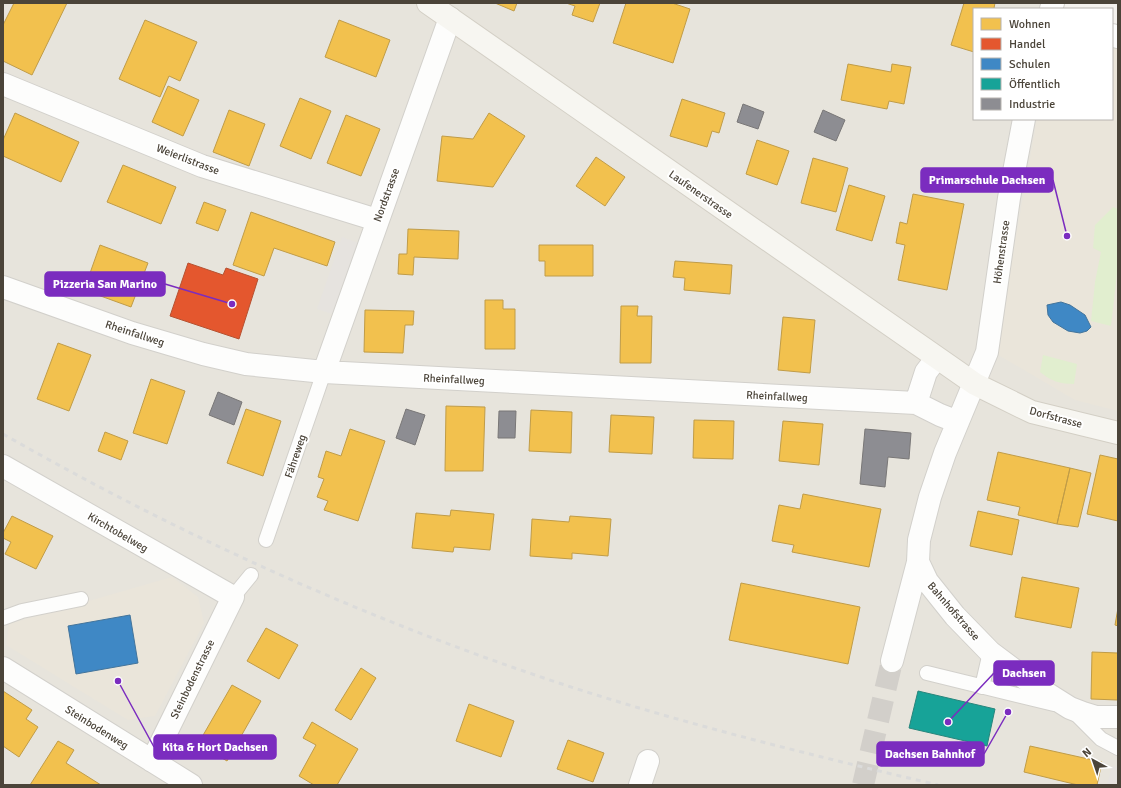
<svg xmlns="http://www.w3.org/2000/svg" width="1121" height="788" viewBox="0 0 1121 788" font-family="Signika,sans-serif">
<style>
.residential{fill:#e7e4dc}
.education{fill:#eae5da}
.green{fill:#e1eecf}
.parking{fill:#e6e3df}
.homes{fill:#f2c14e;stroke:#c09c48}
.shops{fill:#e4572e;stroke:#b65131}
.schools{fill:#3f88c5;stroke:#43749b}
.public{fill:#17a398;stroke:#27867c}
.industry{fill:#8d8d92;stroke:#797777}
.lines{fill:none;stroke-linecap:round;stroke-linejoin:round}
.street-tunnel{stroke:#d2cfca;stroke-width:22;stroke-dasharray:22 11;stroke-linecap:butt}
.lane-casing{stroke:#d2d0cb;stroke-width:16}
.street-casing{stroke:#d2d0cb;stroke-width:24}
.secondary-casing{stroke:#d3cfc5;stroke-width:24}
.lane{stroke:#fdfdfc;stroke-width:14}
.street{stroke:#fdfdfc;stroke-width:22}
.secondary{stroke:#f7f6f1;stroke-width:22}
.rail{stroke:#dbdbda;stroke-width:3;stroke-dasharray:5 5;stroke-linecap:butt}
.labels{text-anchor:middle;stroke-width:4;stroke-linejoin:round;paint-order:stroke}
.street-label{font-size:11px;fill:#4b4439;stroke:#fff}
.leader{fill:none;stroke:#7b2cbf;stroke-width:1.5}
.callout-dot{fill:#7b2cbf;stroke:#fff;stroke-width:1.5}
.callout{fill:#7b2cbf;stroke:#7b2cbf;stroke-width:1.5}
.callout-label{font-size:12px;text-anchor:middle;font-weight:bold;fill:#fff}
</style>
<rect width="100%" height="100%" fill="#f4f2ee"/>
<path class="residential" d="M3,3H1053L1051,9H974V119H1112L1118,37V785H3Z"/>
<path class="education" d="M1112,41L1118,42V411L1075,400L995,353L1037,119H1112Z
M172,577L198,597L204,623L155,716L128,720L6,645L9,624Z"/>
<path class="green" d="M1113,207L1118,209V264L1111,326L1091,321L1095,282L1101,252L1093,248L1095,225Z
M1043,355L1077,364L1074,384C1060,384 1051,381 1040,372Z"/>
<path class="parking" d="M342,237L361,244L335,315L317,309Z
M1112,766L1118,767V785L1107,784Z"/>
<path class="homes" d="M14,3H67L32,75L3,61V25Z
M495,3H517L514,11Z
M566,3H600L593,22L572,15L575,6Z
M626,3H672L690,9L673,63L613,43Z
M964,3H995L994,8L996,9H974V52L951,45Z
M145,20L197,42L180,81L169,76L160,97L119,79Z
M339,20L390,40L376,77L325,57Z
M848,64L891,72L892,64L911,67L904,104L889,101L887,109L841,100Z
M168,86L199,100L183,136L152,122Z
M300,98L331,111L311,159L280,146Z
M682,99L725,113L719,133L712,131L707,147L670,136Z
M229,110L265,124L249,166L213,152Z
M15,113L79,142L61,182L3,156V140Z
M489,113L525,136L493,187L437,181L442,136L473,139Z
M346,115L380,129L361,176L327,163Z
M757,140L789,151L777,185L746,174Z
M596,157L625,177L605,206L576,186Z
M813,158L848,168L836,212L801,203Z
M123,165L176,187L161,224L107,202Z
M849,185L885,196L872,241L836,230Z
M913,194L964,204L947,290L898,280L905,245L896,243L900,222L907,224Z
M204,202L226,210L218,231L196,223Z
M251,212L335,242L327,266L274,248L264,276L233,265Z
M408,229L459,231L458,259L414,257L413,275L398,274L399,254H407Z
M100,245L148,263L131,307L84,290Z
M539,245H593V276H545V261H539Z
M675,261L732,265L730,294L684,290L685,278L673,277Z
M485,300H503V309H515V349H485Z
M621,306H638L637,316H652L651,363H620Z
M365,310L414,311L413,325H405L403,353L364,352Z
M783,317L815,320L810,373L778,370Z
M58,343L91,355L69,411L37,399Z
M151,379L185,391L167,444L133,433Z
M446,406L485,407L483,471H445Z
M246,409L281,421L263,476L227,463Z
M531,410L572,412L571,453L529,451Z
M611,415L654,417L652,454L609,452Z
M694,420L734,421L733,459L693,458Z
M783,421L823,424L819,465L779,461Z
M350,429L385,441L358,521L324,510L328,501L317,497L324,479L318,477L326,451L341,456Z
M105,432L128,441L121,460L98,451Z
M998,452L1070,468L1057,524L1018,515L1020,507L987,500Z
M1100,455L1118,459V521L1087,514Z
M1070,468L1091,473L1078,527L1057,524Z
M803,494L881,509L869,567L792,552L794,545L772,541L779,505L800,509Z
M451,510L494,514L490,550L454,547L453,552L412,548L416,513L450,516Z
M978,511L1019,520L1012,555L970,546Z
M12,516L53,536L36,569L5,554L11,542L3,538V533Z
M570,516L611,519L608,556L572,553V559L530,556L532,519L569,522Z
M1022,577L1079,588L1071,628L1015,617Z
M741,583L860,607L848,664L729,640Z
M1118,608V626L1115,625Z
M266,628L298,645L279,679L247,661Z
M1092,652L1118,653V700L1091,699Z
M361,668L376,678L351,720L335,710Z
M232,685L261,701L227,761L198,744Z
M3,691L32,710L26,719L38,727L19,757L3,746Z
M469,704L514,721L501,757L456,741Z
M312,722L358,749L337,785H314L299,776L316,745L303,738Z
M568,740L604,753L593,782L557,769Z
M58,741L74,750L66,763L101,785H30Z
M1030,746L1102,762L1097,785H1078L1024,772Z"/>
<path class="shops" d="M188,263L223,275L226,268L258,279L239,339L170,316Z"/>
<path class="schools" d="M1061,302L1070,305L1085,315L1091,327L1087,331L1080,333L1068,331L1053,322L1048,315L1047,305Z
M130,615L138,663L76,674L68,626Z"/>
<path class="public" d="M918,691L995,709L987,746L909,728Z"/>
<path class="industry" d="M743,104L764,112L758,129L737,122Z
M823,110L845,120L836,141L814,132Z
M218,392L242,402L234,425L209,415Z
M406,409L425,415L415,445L396,438Z
M499,411H516L515,438H498Z
M865,429L911,433L909,459L888,457L885,487L860,484Z"/>
<g class="lines">
<path class="street-tunnel" d="M863,785L892,661"/>
<g class="lane-casing">
<path id="lane" d="M266,540L324,372
M233,597L251,575
M3,618L22,611L81,599
M927,673L1054,704
M982,687L990,652
M1074,712L1101,739L1118,748"/>
</g>
<g class="street-casing">
<path id="street" d="M1051,9L1053,3
M1112,35L1118,37
M3,84L202,166L377,220
M1024,119L1009,198L987,352L945,453L930,497L919,540L918,562L927,581L955,616L990,652L1035,686L1070,708L1083,713L1096,717H1118
M3,287L132,333L203,354L246,364L324,372L916,403
M936,359L926,372L916,403L940,415L958,422
M324,372L450,18
M3,466L233,597L152,761
M892,661L918,562
M3,668L191,785
M640,785L648,761"/>
</g>
<g class="secondary-casing">
<path id="secondary" d="M428,3L975,384L1032,412L1118,433"/>
</g>
<use href="#lane" class="lane"/>
<use href="#street" class="street"/>
<use href="#secondary" class="secondary"/>
<path class="rail" d="M3,434C173,531 350,612 535,675C667,720 803,753 938,785"/>
</g>
<g class="labels">
<g class="street-label">
<text transform="translate(188 159) rotate(21)" y="4">Weierlistrasse</text>
<text transform="translate(701 194) rotate(35)" y="4">Laufenerstrasse</text>
<text transform="translate(386 195) rotate(-70)" y="4">Nordstrasse</text>
<text transform="translate(1001 252) rotate(-82)" y="4">Höhenstrasse</text>
<text transform="translate(135 333) rotate(18)" y="4">Rheinfallweg</text>
<text transform="translate(454 379) rotate(3)" y="4">Rheinfallweg</text>
<text transform="translate(777 396) rotate(3)" y="4">Rheinfallweg</text>
<text transform="translate(1056 417) rotate(15)" y="4">Dorfstrasse</text>
<text transform="translate(295 456) rotate(-71)" y="4">Fähreweg</text>
<text transform="translate(118 532) rotate(30)" y="4">Kirchtobelweg</text>
<text transform="translate(954 611) rotate(49)" y="4">Bahnhofstrasse</text>
<text transform="translate(192 679) rotate(-64)" y="4">Steinbodenstrasse</text>
<text transform="translate(97 727) rotate(32)" y="4">Steinbodenweg</text>
</g>
</g>
<path class="leader" d="M1067 236L1053 180M232 304L165 284M948 722L994 673M118 681L154 747M1008 712L984 754"/>
<g class="callout-dot">
<circle cx="1067" cy="236" r="4"/>
<circle cx="232" cy="304" r="4"/>
<circle cx="948" cy="722" r="4"/>
<circle cx="118" cy="681" r="4"/>
<circle cx="1008" cy="712" r="4"/>
</g>
<g class="callout">
<rect x="921" y="168" width="132" height="24" rx="4"/>
<rect x="45" y="272" width="120" height="24" rx="4"/>
<rect x="994" y="661" width="60" height="24" rx="4"/>
<rect x="154" y="735" width="122" height="24" rx="4"/>
<rect x="877" y="742" width="107" height="24" rx="4"/>
</g>
<g class="callout-label">
<text x="987" y="184">Primarschule Dachsen</text>
<text x="105" y="288">Pizzeria San Marino</text>
<text x="1024" y="677">Dachsen</text>
<text x="215" y="751">Kita &amp; Hort Dachsen</text>
<text x="930" y="758">Dachsen Bahnhof</text>
</g>
<rect width="1121" height="788" fill="none" stroke="#4b4439" stroke-width="8"/>
<rect x="973" y="8" width="140" height="112" fill="#ffffff" stroke="#b7b4b0"/>
<rect x="981" y="18" width="20" height="12" fill="#f2c14e" stroke="#b7b4b0"/>
<text x="1009" y="28" font-size="12" fill="#4b4439">Wohnen</text>
<rect x="981" y="38" width="20" height="12" fill="#e4572e" stroke="#b7b4b0"/>
<text x="1009" y="48" font-size="12" fill="#4b4439">Handel</text>
<rect x="981" y="58" width="20" height="12" fill="#3f88c5" stroke="#b7b4b0"/>
<text x="1009" y="68" font-size="12" fill="#4b4439">Schulen</text>
<rect x="981" y="78" width="20" height="12" fill="#17a398" stroke="#b7b4b0"/>
<text x="1009" y="88" font-size="12" fill="#4b4439">Öffentlich</text>
<rect x="981" y="98" width="20" height="12" fill="#8d8d92" stroke="#b7b4b0"/>
<text x="1009" y="108" font-size="12" fill="#4b4439">Industrie</text>
<g transform="translate(1093 760) rotate(320)" stroke="#ffffff" stroke-width="3" paint-order="stroke">
<path d="M0-3L7 15L0 10L-7 15Z" fill="#4b4439"/>
<text y="-6" font-size="11" font-weight="bold" text-anchor="middle" fill="#4b4439">N</text>
</g>
</svg>
